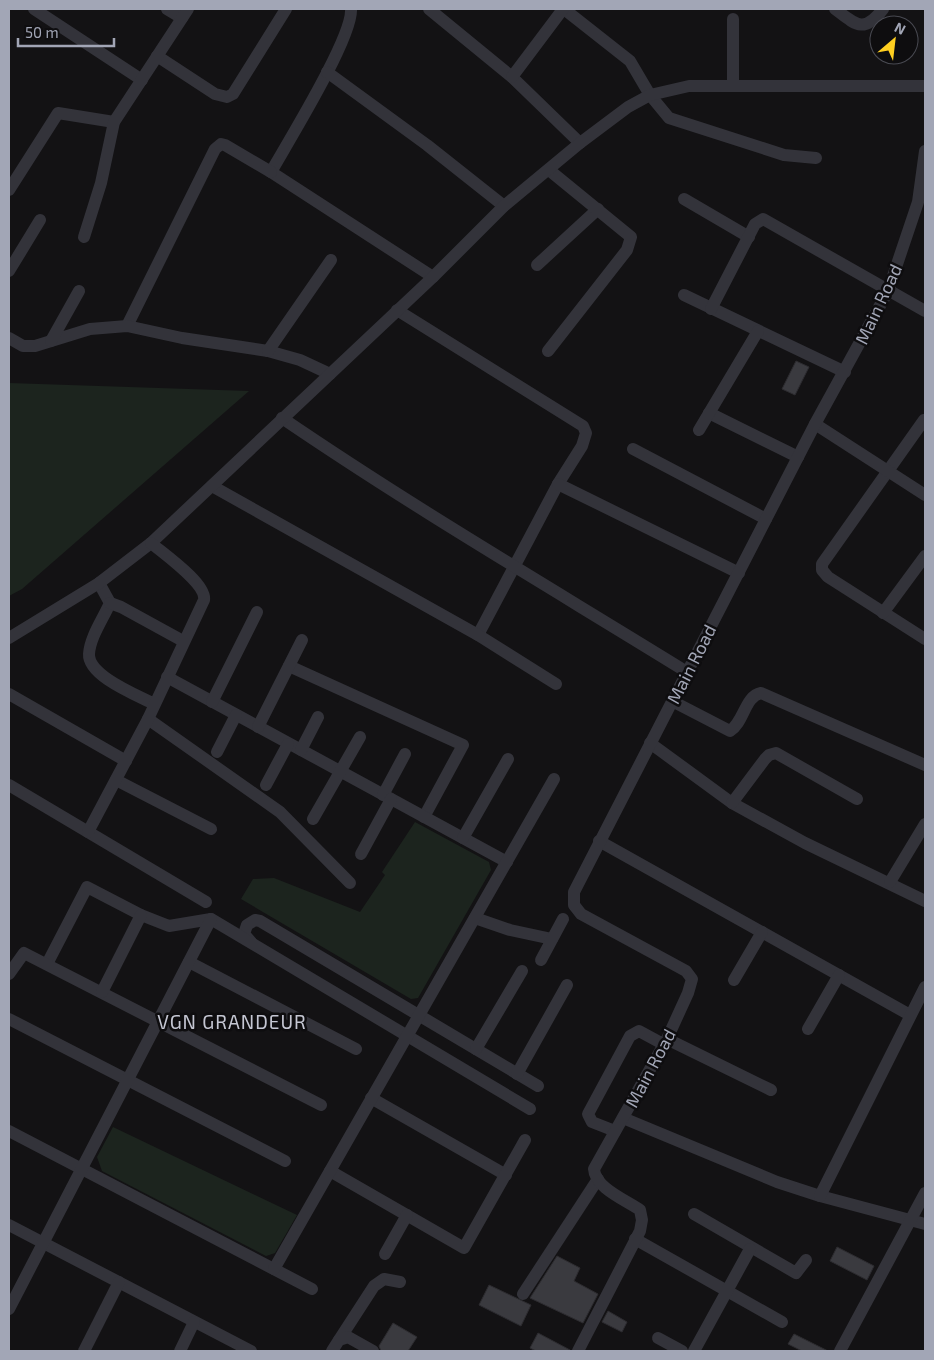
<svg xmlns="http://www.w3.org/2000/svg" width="934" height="1360" viewBox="0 0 934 1360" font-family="'Exo 2',sans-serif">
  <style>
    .green { fill: #1c241e }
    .building { fill: #3a3a3f; stroke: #2d2c30 }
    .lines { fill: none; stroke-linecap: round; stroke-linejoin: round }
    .minor { stroke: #33333a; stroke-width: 12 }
    .labels { text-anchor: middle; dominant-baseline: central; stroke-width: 5; stroke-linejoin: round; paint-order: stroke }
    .street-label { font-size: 18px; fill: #a2a6b6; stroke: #0e0d0f }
    .neighbourhood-label { font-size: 19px; letter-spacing: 1px; fill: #c4c6d2; stroke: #0e0d0f }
  </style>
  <rect width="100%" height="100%" fill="#131214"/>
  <g class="green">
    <path d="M9 383 249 391 22 589 9 596Z"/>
    <path d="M415 822 489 862 491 870 418 998 411 999 241 899 253 879 274 878 360 912 385 875 382 872Z"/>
    <path d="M113 1127 297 1215 275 1253 266 1256 102 1171 97 1157Z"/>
  </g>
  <g class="building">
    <path d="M796 361 809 367 795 395 782 389Z"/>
    <path d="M837 1247 874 1266 867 1280 830 1261Z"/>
    <path d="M557 1256 580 1268 574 1281 598 1294 583 1323 530 1298Z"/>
    <path d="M489 1285 531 1305 521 1326 479 1305Z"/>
    <path d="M608 1311 627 1322 622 1332 602 1322Z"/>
    <path d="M393 1323 417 1337 408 1351H381L379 1346Z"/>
    <path d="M538 1333 570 1350V1351H536L530 1348Z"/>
    <path d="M794 1334 828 1351H802L788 1344Z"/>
  </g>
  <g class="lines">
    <g class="minor">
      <path d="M34 9 142 80"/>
      <path d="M167 9 182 18"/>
      <path d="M351 9C353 37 288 142 271 172L433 277"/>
      <path d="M429 9 512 77 580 143"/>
      <path d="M564 9 630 61 650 95 669 118 784 155 816 158"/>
      <path d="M835 9C856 25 864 34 883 9"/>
      <path d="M733 19V85"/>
      <path d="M157 56 215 94 227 97 233 94 286 9"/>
      <path d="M327 72 427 145 504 206"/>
      <path d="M512 77 563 9"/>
      <path d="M9 190 58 113 114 122"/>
      <path d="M684 199 749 237"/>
      <path d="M84 237 101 183 114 122 188 9"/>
      <path d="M537 265 598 209"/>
      <path d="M9 271 40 220"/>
      <path d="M684 295 845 372"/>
      <path d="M711 309 755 224 763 219 925 311"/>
      <path d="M397 310 583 426 586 433 582 446 558 484 478 635"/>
      <path d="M127 326 215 149 221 144 225 145 271 172"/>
      <path d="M9 338 23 346H35L90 329 127 326 182 338 268 351 300 360 330 374"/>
      <path d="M51 341 79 291"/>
      <path d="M268 351 331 260"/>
      <path d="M548 351 627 250 631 237 549 170"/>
      <path d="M709 413 798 457"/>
      <path d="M282 418C414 508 551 588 687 672"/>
      <path d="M924 420 822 564V570L828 577 925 639"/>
      <path d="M815 424 925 495"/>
      <path d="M699 430 758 331"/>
      <path d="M633 449 766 519"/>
      <path d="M558 484 739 573"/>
      <path d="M212 486 478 635 556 684"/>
      <path d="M99 583 110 603C103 619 90 637 89 654 88 676 137 695 154 704"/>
      <path d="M110 603 121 607 183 641"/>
      <path d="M883 613 925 556"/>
      <path d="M9 638 99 583 151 543 433 277 504 206 580 143 628 107 650 95 689 86H925"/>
      <path d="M289 666 463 745 424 817"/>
      <path d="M167 677 507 862"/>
      <path d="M9 694 126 761"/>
      <path d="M672 701 730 731C744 722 745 696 761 693L925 765"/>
      <path d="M212 702 257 612"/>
      <path d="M148 719 280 812 350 883"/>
      <path d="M258 727 302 640"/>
      <path d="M650 743 732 803 805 843 925 901"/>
      <path d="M301 750 318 717"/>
      <path d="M217 752 236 715"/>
      <path d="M116 780 211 829"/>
      <path d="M9 785 206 902"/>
      <path d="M266 785 288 744"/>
      <path d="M383 795 405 754"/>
      <path d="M732 803 765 759 769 755 776 753 857 799"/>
      <path d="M313 819 360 737"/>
      <path d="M88 832 148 719 204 600C207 584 164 554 151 543"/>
      <path d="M463 838 508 759"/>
      <path d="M599 841 910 1015"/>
      <path d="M361 854 391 799"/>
      <path d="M890 882 925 824"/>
      <path d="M475 918 510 930 552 939"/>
      <path d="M251 942 244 934 247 925 255 920 260 921 538 1086"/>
      <path d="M541 960 563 919"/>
      <path d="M189 962 356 1049"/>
      <path d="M47 964 87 887 141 915 169 926 211 919 530 1109"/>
      <path d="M9 974 24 953 321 1105"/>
      <path d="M734 980 762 932"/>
      <path d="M102 992 141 915"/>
      <path d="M9 1019 285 1161"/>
      <path d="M808 1029 839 975"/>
      <path d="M667 1039 771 1090"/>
      <path d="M476 1049 522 971"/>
      <path d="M517 1074 567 985"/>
      <path d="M371 1098 506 1175"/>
      <path d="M623 1118 777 1182 820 1196 925 1224"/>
      <path d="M9 1131 312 1289"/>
      <path d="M615 1131 592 1122 588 1114 630 1036 639 1031 663 1044"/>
      <path d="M330 1171 464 1248 525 1140"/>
      <path d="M820 1196 925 987"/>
      <path d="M694 1214 796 1273 806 1260"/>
      <path d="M9 1225 251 1351"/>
      <path d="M635 1239 782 1322"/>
      <path d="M385 1254 407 1215"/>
      <path d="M274 1269 554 779"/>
      <path d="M523 1294 598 1179"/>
      <path d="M9 1309 211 919"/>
      <path d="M658 1338 682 1351"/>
      <path d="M339 1340 374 1286 384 1279 400 1282"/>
      <path d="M84 1351 119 1282"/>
      <path d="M180 1351 194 1322"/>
      <path d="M332 1351 339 1340 348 1337 373 1351"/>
      <path d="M578 1351 640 1231 642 1220 640 1210C626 1200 595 1188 594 1169L667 1039 688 993 692 979 686 971 581 914 574 905V892L815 424 888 291 918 202 925 151"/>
      <path d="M694 1351 750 1249"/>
      <path d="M840 1351 925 1193"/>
    </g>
  </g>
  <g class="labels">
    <g class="street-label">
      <text transform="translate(878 304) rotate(-65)">Main Road</text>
      <text transform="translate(691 664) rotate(-63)">Main Road</text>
      <text transform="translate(650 1068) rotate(-62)">Main Road</text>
    </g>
    <g class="neighbourhood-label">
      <text x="232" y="1021">VGN GRANDEUR</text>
    </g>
  </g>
  <rect width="934" height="1360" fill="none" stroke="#a2a6b6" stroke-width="20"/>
  <g transform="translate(894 40) rotate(28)"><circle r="24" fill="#0e0d0f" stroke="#494a52"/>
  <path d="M0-4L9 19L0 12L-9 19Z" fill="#ffcf20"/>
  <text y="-8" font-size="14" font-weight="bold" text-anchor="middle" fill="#a2a6b6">N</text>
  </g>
  <path d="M18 38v8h96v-8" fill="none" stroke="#a2a6b6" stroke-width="2.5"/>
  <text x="25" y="38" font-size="15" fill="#a2a6b6" stroke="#0e0d0f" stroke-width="4" paint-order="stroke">50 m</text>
</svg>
